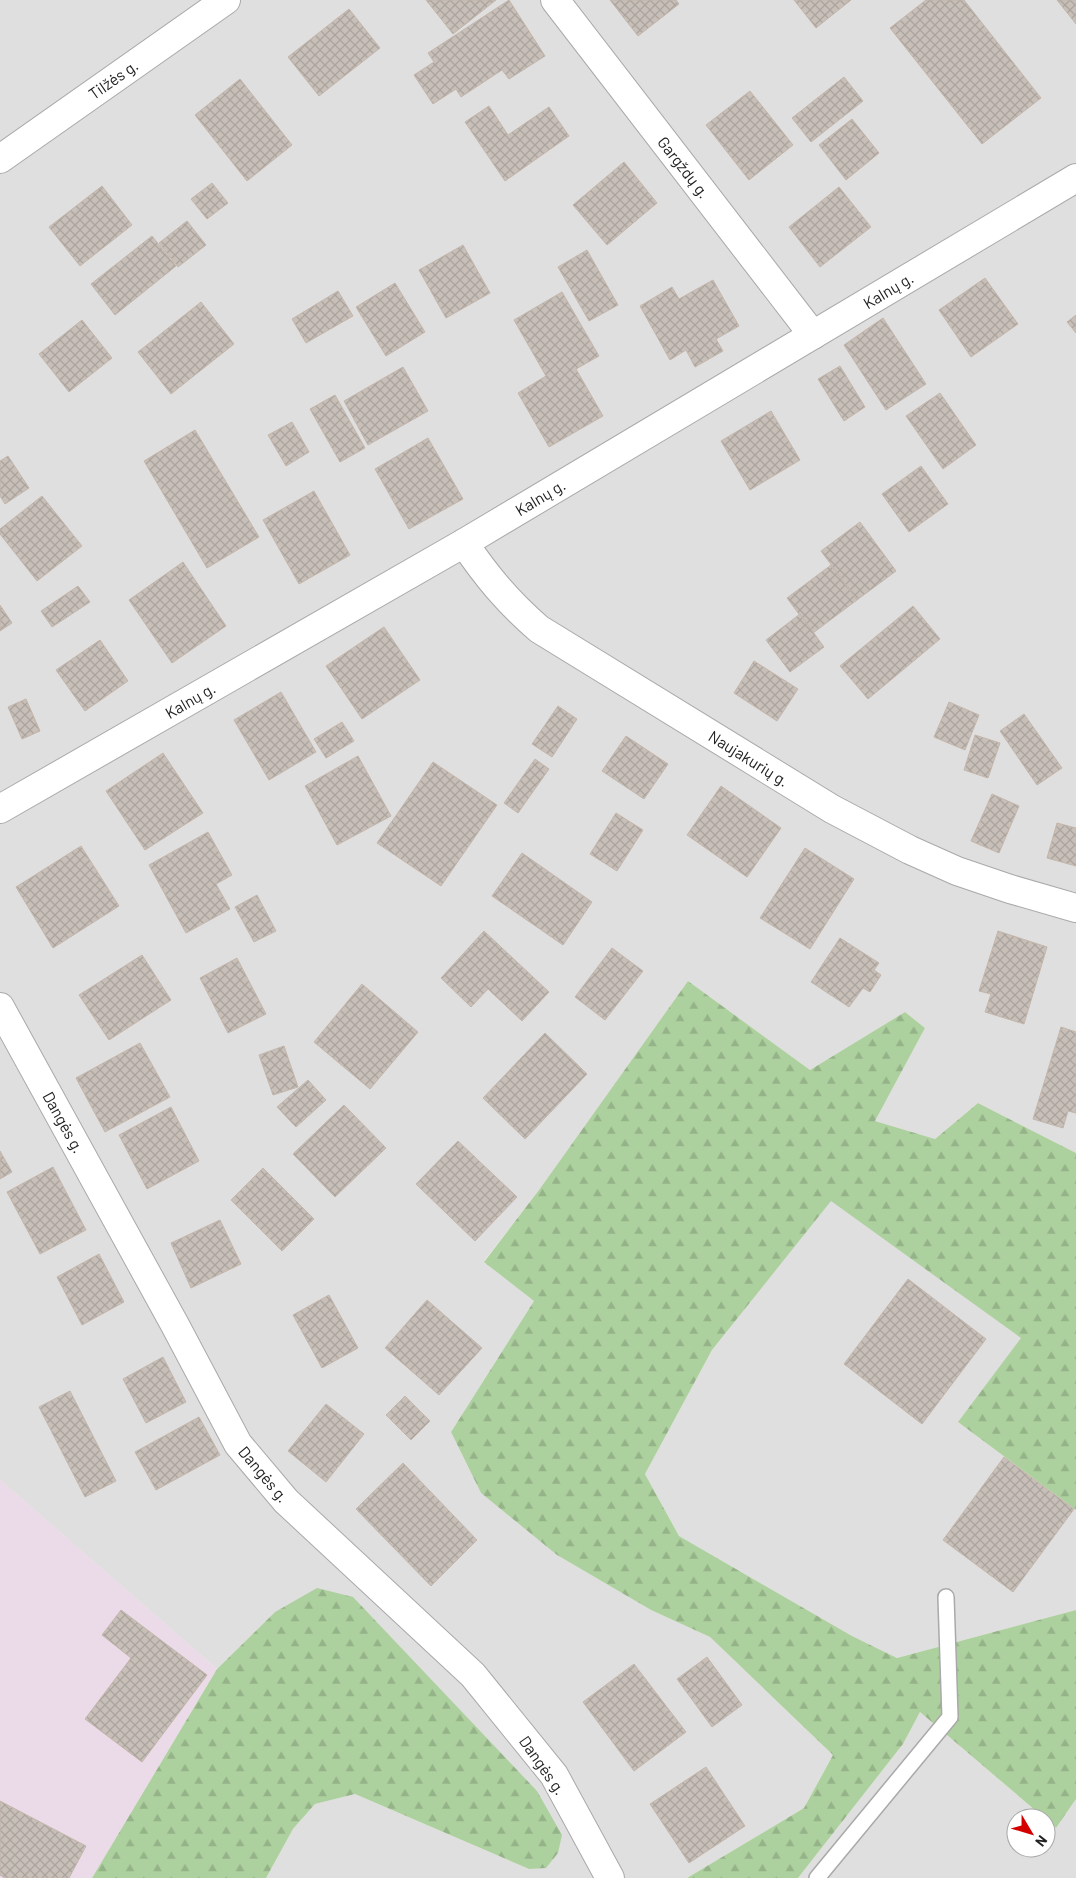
<svg xmlns="http://www.w3.org/2000/svg" width="1076" height="1878" viewBox="0 0 1076 1878" font-family="Barlow,sans-serif">
  <style>
    .residential { fill: #e0dfdf }
    .industrial { fill: #ebdbe8 }
    .forest { fill: url(#forest-firs) }
    .building { fill: url(#building-cross-hatch); stroke: #c4b6ab }
    .lines { fill: none; stroke-linecap: round; stroke-linejoin: round }
    .lane-casing { stroke: #a9a9a9; stroke-width: 18 }
    .street-casing { stroke: #a9a9a9; stroke-width: 30 }
    .lane { stroke: #fff; stroke-width: 15 }
    .street { stroke: #fff; stroke-width: 28 }
    .labels { text-anchor: middle; dominant-baseline: central; stroke-width: 4.5; stroke-linejoin: round; paint-order: stroke }
    .street-label { font-size: 16px; fill: #222; stroke: #fff }
  </style>
  <defs>
    <pattern id="forest-firs" width="22" height="20" patternUnits="userSpaceOnUse" patternTransform="scale(1.25)"><rect width="22" height="20" fill="#add19e"/><path d="M5 1l3.5 6h-7zM16 11l3.5 6h-7z" fill="#95b388"/></pattern>
    <pattern id="building-cross-hatch" width="8" height="8" patternUnits="userSpaceOnUse" patternTransform="scale(1.25)"><rect width="8" height="8" fill="#c7bfb8"/><path d="M0 0l8 8M0 8l8-8" fill="none" stroke="#aba49e"/></pattern>
  </defs>
  <rect width="100%" height="100%" fill="#f2efe9"/>
  <g class="residential">
    <path d="M0 0H1076V1153L978 1103 935 1139 875 1121 925 1028 905 1012 810 1070 688 981 539 1190 484 1261 534 1301 451 1432 481 1493 557 1555 651 1610 710 1637 833 1755 804 1808 687 1878H266L293 1829 315 1804 355 1794 529 1869 275 1612 217 1669 0 1480Z"/>
    <path d="M831 1200 1022 1338 958 1422 1076 1510V1610L897 1658 852 1636 679 1536 645 1474 712 1350Z"/>
    <path d="M920 1712 1044 1818H1016V1848H1046V1820L1056 1828 1076 1799V1878H798L903 1744Z"/>
  </g>
  <path class="industrial" d="M0 1480 217 1669 92 1878H0Z"/>
  <g class="forest">
    <path d="M688 981 810 1070 905 1012 925 1028 875 1121 935 1139 978 1103 1076 1153V1510L958 1422 1021 1338 831 1201 712 1350 645 1474 679 1536 852 1636 897 1658 1076 1610V1799L1056 1828 920 1712 903 1744 798 1878H687L804 1808 833 1755 710 1637 651 1610 557 1555 481 1493 451 1432 534 1301 484 1262 539 1190Z"/>
    <path d="M317 1588 353 1597 537 1791 562 1835 558 1853 546 1868 529 1869 355 1794 315 1804 293 1829 266 1878H92L217 1669 275 1612Z"/>
  </g>
  <g class="building">
    <path d="M426 0H496L453 34Z"/>
    <path d="M509 0 545 56 509 79 502 70 461 97 456 89 433 104 414 75 434 62 428 53Z"/>
    <path d="M610 0H676L679 4 638 36Z"/>
    <path d="M794 0H851L816 28Z"/>
    <path d="M926 0H964L1041 98 982 144 890 28Z"/>
    <path d="M1057 0H1076V24Z"/>
    <path d="M349 9 380 48 319 96 288 57Z"/>
    <path d="M844 77 863 101 811 142 792 118Z"/>
    <path d="M240 79 292 145 247 181 195 115Z"/>
    <path d="M750 91 793 145 749 180 706 125Z"/>
    <path d="M489 106 508 135 549 107 569 136 505 181 465 122Z"/>
    <path d="M852 119 879 153 846 180 819 145Z"/>
    <path d="M624 162 657 203 607 245 573 205Z"/>
    <path d="M212 183 228 203 207 219 191 199Z"/>
    <path d="M102 186 132 225 80 266 49 227Z"/>
    <path d="M839 187 871 227 820 267 789 227Z"/>
    <path d="M187 221 206 245 178 267 159 243Z"/>
    <path d="M152 236 176 266 115 315 91 284Z"/>
    <path d="M463 245 490 293 446 318 419 270Z"/>
    <path d="M587 250 618 305 589 321 558 267Z"/>
    <path d="M985 278 1018 324 971 357 939 310Z"/>
    <path d="M713 280 739 326 716 339 723 351 695 367 686 350 670 360 640 306 672 287 679 299Z"/>
    <path d="M395 283 425 332 386 356 356 307Z"/>
    <path d="M338 291 353 316 306 343 292 319Z"/>
    <path d="M562 292 599 356 576 369 603 416 549 447 518 393 546 376 514 320Z"/>
    <path d="M201 302 234 344 171 394 138 352Z"/>
    <path d="M1076 315V333L1067 322Z"/>
    <path d="M883 318 926 384 886 410 844 345Z"/>
    <path d="M82 320 112 358 69 392 39 354Z"/>
    <path d="M840 366 865 407 844 421 818 379Z"/>
    <path d="M403 367 428 411 368 445 344 401Z"/>
    <path d="M940 393 976 445 943 469 906 416Z"/>
    <path d="M335 395 365 448 340 462 310 409Z"/>
    <path d="M771 411 800 460 750 490 721 441Z"/>
    <path d="M292 422 309 452 286 466 268 435Z"/>
    <path d="M195 430 259 537 207 568 144 461Z"/>
    <path d="M428 438 463 499 409 529 375 469Z"/>
    <path d="M8 456 29 488 5 504 0 496V461Z"/>
    <path d="M921 466 948 504 909 532 882 494Z"/>
    <path d="M314 491 350 555 299 584 263 520Z"/>
    <path d="M42 496 82 546 37 581 0 534V529Z"/>
    <path d="M860 522 896 571 857 600 821 551Z"/>
    <path d="M183 562 226 626 172 663 129 600Z"/>
    <path d="M831 565 857 600 813 633 787 598Z"/>
    <path d="M78 586 90 602 52 627 41 611Z"/>
    <path d="M0 605 12 623 0 631Z"/>
    <path d="M913 606 940 639 868 699 840 666Z"/>
    <path d="M800 614 824 647 790 672 766 640Z"/>
    <path d="M384 627 420 680 362 719 326 666Z"/>
    <path d="M100 640 128 681 85 711 56 670Z"/>
    <path d="M754 661 798 689 777 721 734 693Z"/>
    <path d="M281 692 316 752 269 780 234 720Z"/>
    <path d="M26 699 40 731 22 739 8 707Z"/>
    <path d="M949 702 979 715 965 750 934 737Z"/>
    <path d="M558 706 577 719 552 757 532 744Z"/>
    <path d="M1024 714 1062 768 1037 785 1000 731Z"/>
    <path d="M342 722 354 741 326 758 314 739Z"/>
    <path d="M975 735 1000 743 988 778 964 770Z"/>
    <path d="M626 736 668 764 644 799 602 771Z"/>
    <path d="M163 753 203 813 145 850 106 791Z"/>
    <path d="M358 756 391 816 337 845 305 786Z"/>
    <path d="M535 759 549 769 518 813 504 803Z"/>
    <path d="M433 762 497 805 441 886 377 843Z"/>
    <path d="M721 786 781 828 747 877 687 835Z"/>
    <path d="M992 794 1019 806 999 853 971 841Z"/>
    <path d="M616 813 643 830 617 871 590 854Z"/>
    <path d="M1057 823 1076 828V866L1047 858Z"/>
    <path d="M208 832 232 875 216 884 230 909 186 933 149 865Z"/>
    <path d="M81 846 119 906 53 948 16 887Z"/>
    <path d="M805 848 854 879 810 949 760 918Z"/>
    <path d="M522 853 592 902 563 945 492 896Z"/>
    <path d="M257 895 276 931 254 942 235 907Z"/>
    <path d="M484 931 549 992 522 1021 488 989 471 1007 441 978Z"/>
    <path d="M998 931 1047 947 1024 1024 985 1012 991 994 979 991Z"/>
    <path d="M840 938 879 963 874 970 881 975 870 992 863 988 849 1007 811 982Z"/>
    <path d="M612 948 643 971 605 1020 575 997Z"/>
    <path d="M142 955 171 1000 109 1040 79 995Z"/>
    <path d="M237 958 266 1014 228 1033 200 978Z"/>
    <path d="M362 984 418 1032 370 1089 314 1042Z"/>
    <path d="M1061 1027 1076 1032V1113L1068 1111 1063 1128 1033 1119Z"/>
    <path d="M545 1033 587 1074 525 1139 483 1098Z"/>
    <path d="M140 1043 170 1097 105 1132 76 1078Z"/>
    <path d="M284 1046 298 1087 273 1095 259 1055Z"/>
    <path d="M308 1080 326 1100 296 1127 277 1107Z"/>
    <path d="M344 1105 386 1148 335 1197 293 1154Z"/>
    <path d="M171 1107 199 1161 147 1189 119 1135Z"/>
    <path d="M458 1141 517 1197 475 1241 416 1184Z"/>
    <path d="M0 1151 12 1172 0 1179Z"/>
    <path d="M53 1167 86 1230 40 1254 7 1192Z"/>
    <path d="M263 1168 314 1219 282 1251 231 1200Z"/>
    <path d="M220 1220 241 1264 191 1288 171 1243Z"/>
    <path d="M99 1254 124 1302 82 1325 57 1277Z"/>
    <path d="M908 1279 986 1339 922 1424 844 1364Z"/>
    <path d="M329 1295 358 1348 322 1368 293 1315Z"/>
    <path d="M427 1300 482 1348 439 1395 385 1348Z"/>
    <path d="M163 1357 186 1402 146 1423 123 1379Z"/>
    <path d="M70 1391 116 1481 85 1497 39 1407Z"/>
    <path d="M405 1396 430 1421 411 1440 386 1415Z"/>
    <path d="M326 1404 364 1434 326 1482 288 1451Z"/>
    <path d="M199 1417 220 1455 156 1490 135 1452Z"/>
    <path d="M1004 1457 1074 1509 1013 1592 943 1540Z"/>
    <path d="M403 1463 477 1540 431 1586 356 1509Z"/>
    <path d="M121 1610 207 1675 142 1762 85 1719 131 1658 102 1635Z"/>
    <path d="M707 1657 742 1705 712 1727 677 1679Z"/>
    <path d="M634 1664 686 1732 634 1771 583 1702Z"/>
    <path d="M706 1767 745 1826 689 1863 650 1804Z"/>
    <path d="M0 1801 86 1846 69 1878H5L0 1875Z"/>
  </g>
  <g class="lines">
    <g class="lane-casing">
      <path id="lane" d="M817 1878 950 1717 946 1597"/>
    </g>
    <g class="street-casing">
      <g id="street">
        <path d="M555 0 813 335"/>
        <path d="M0 159 226 0"/>
        <path d="M464 543C487 577 508 602 539 629L832 809 910 850 957 871 1010 889 1076 908"/>
        <path d="M0 809 464 543 1076 178"/>
        <path d="M0 1007 175 1325 238 1444 286 1501 473 1675 554 1775 610 1878"/>
      </g>
    </g>
    <use href="#lane" class="lane"/>
    <use href="#street" class="street"/>
  </g>
  <g class="labels">
    <g class="street-label">
      <text transform="translate(113 79) rotate(-35)">Tilžės g.</text>
      <text transform="translate(684 167) rotate(52)">Gargždų g.</text>
      <text transform="translate(888 290) rotate(-31)">Kalnų g.</text>
      <text transform="translate(540 497) rotate(-31)">Kalnų g.</text>
      <text transform="translate(190 700) rotate(-30)">Kalnų g.</text>
      <text transform="translate(749 758) rotate(32)">Naujakurių g.</text>
      <text transform="translate(64 1122) rotate(61)">Dangės g.</text>
      <text transform="translate(264 1474) rotate(50)">Dangės g.</text>
      <text transform="translate(543 1765) rotate(55)">Dangės g.</text>
    </g>
  </g>
  <g transform="translate(1031 1833) rotate(128)"><circle r="24" fill="#ffffff" stroke="#a7a7a7"/>
  <path d="M0-4L9 19L0 12L-9 19Z" fill="#d40000"/>
  <text y="-8" font-size="14" font-weight="bold" text-anchor="middle" fill="#222222">N</text>
  </g>
</svg>
